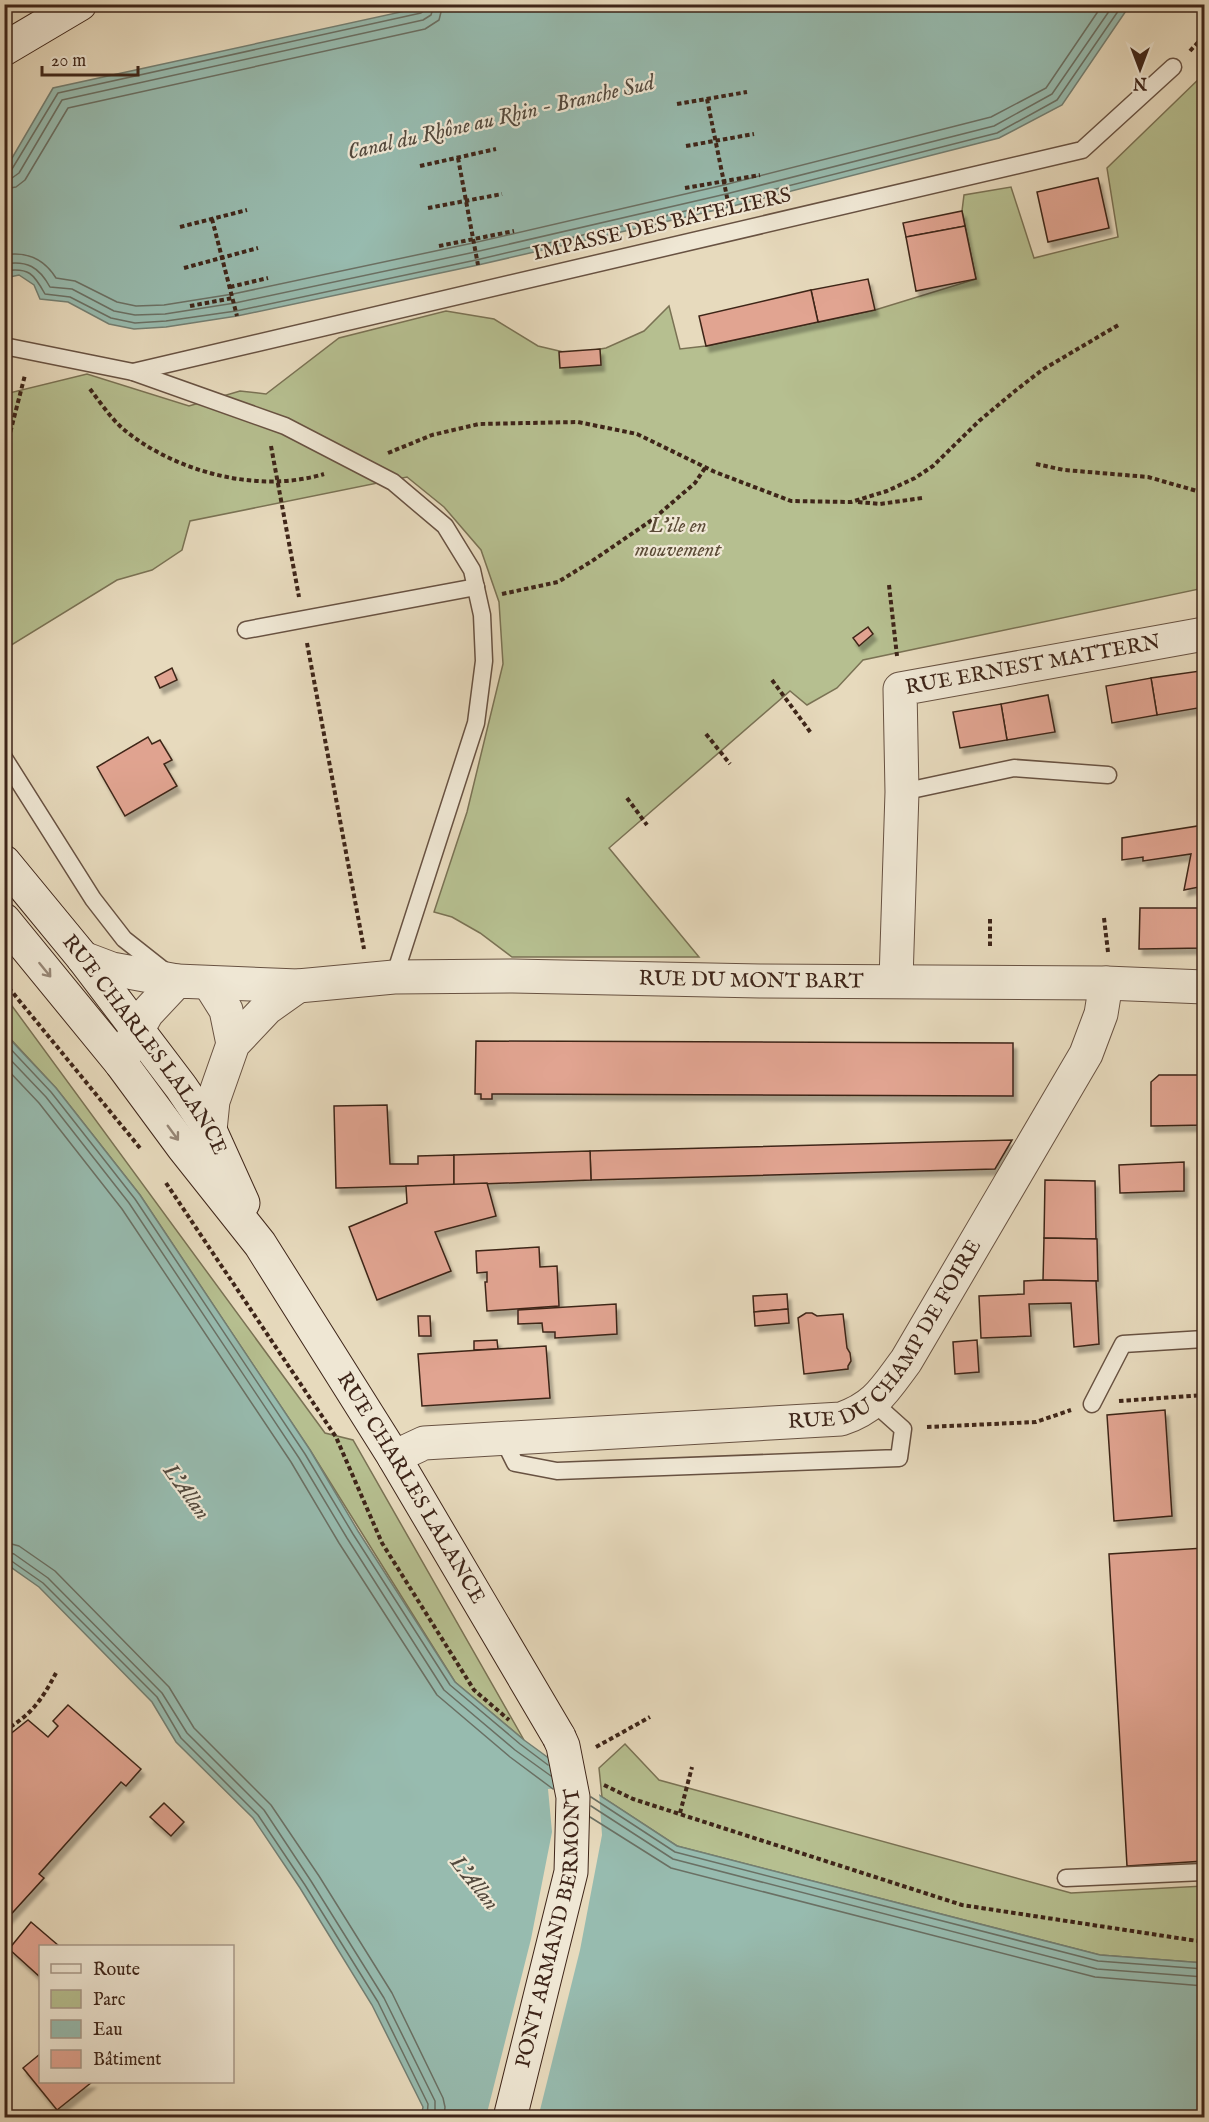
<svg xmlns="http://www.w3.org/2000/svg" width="1209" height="2122" viewBox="0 0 1209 2122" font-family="'IM FELL English',serif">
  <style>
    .green { fill: #b6bf90; stroke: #7a7254; stroke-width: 1.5 }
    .water { fill: #97bbaf; stroke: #737f73; stroke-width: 1.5 }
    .pier { fill: #e7dabd }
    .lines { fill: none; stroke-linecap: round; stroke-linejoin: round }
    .shore { stroke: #6a7064; stroke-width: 1.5 }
    .building { fill: #e1a491; stroke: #3e2519; stroke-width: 1.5; filter: url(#shadow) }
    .lane-casing { stroke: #685242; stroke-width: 19 }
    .street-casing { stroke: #685242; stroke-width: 35 }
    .secondary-casing { stroke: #3e2519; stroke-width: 35 }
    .path { stroke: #3e2519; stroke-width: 4; stroke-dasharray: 4.5 3; stroke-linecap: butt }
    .lane { stroke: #efe7d4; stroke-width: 16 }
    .street { stroke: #efe7d4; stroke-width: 33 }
    .secondary { stroke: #efe7d4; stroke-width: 33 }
    .secondary-bridge-casing { stroke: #3e2519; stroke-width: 35; stroke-linecap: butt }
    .secondary-bridge { stroke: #efe7d4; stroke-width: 33 }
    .oneway { stroke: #968676 }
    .labels { text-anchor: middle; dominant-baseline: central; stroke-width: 4.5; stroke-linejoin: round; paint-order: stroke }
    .street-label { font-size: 21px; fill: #3e2519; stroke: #efe7d4 }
    .park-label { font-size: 21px; font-style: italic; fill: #5c4c37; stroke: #efe7d4 }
    .water-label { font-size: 22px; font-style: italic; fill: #544a3e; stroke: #efe7d4 }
  </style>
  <defs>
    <filter id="shadow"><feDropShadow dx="3.5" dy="6" stdDeviation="1.5" flood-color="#0004"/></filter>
  </defs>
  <rect width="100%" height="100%" fill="#e7dabd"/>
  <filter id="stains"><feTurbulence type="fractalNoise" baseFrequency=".00333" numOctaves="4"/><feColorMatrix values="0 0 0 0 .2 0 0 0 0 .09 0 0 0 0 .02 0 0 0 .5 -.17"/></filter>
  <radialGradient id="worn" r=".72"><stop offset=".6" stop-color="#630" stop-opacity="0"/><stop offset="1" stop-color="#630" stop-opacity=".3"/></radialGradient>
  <g class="green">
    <path d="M1204 74V588L863 660 837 688 807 705 790 691 609 848 699 957H512L480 933 452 917 434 912 467 812 503 664 499 602 481 550 444 507 407 477 190 521 182 550 152 570 117 580 5 649V394L87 374 189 406 240 391 266 394 339 338 446 311 494 319 538 346 572 354 606 348 644 331 669 306 680 349 706 346 875 310 976 279 962 211 964 195 1011 187 1034 258 1118 237 1107 168Z"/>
    <path d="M4 995 325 1433 353 1440 524 1740 455 1682 310 1450 140 1195 56 1088 5 1033Z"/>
    <path d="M625 1744 659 1780 1071 1893 1204 1886V1963L1100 1955 677 1846 602 1797 599 1768Z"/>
  </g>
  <g class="water">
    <path d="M433 5V4L1130 5 1062 105 999 138 729 207 478 265 237 316 166 327 134 329 109 324 68 302 40 299 34 285 19 275 5 278V170L53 88Z"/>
    <path d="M4 1033 56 1088 140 1195 310 1450 358 1531 455 1682 524 1740 602 1797 677 1846 1100 1955 1204 1963V2117H421L423 2107 372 2005 300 1888 253 1818 176 1742 152 1702 39 1587 5 1563Z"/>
  </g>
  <path class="pier" d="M592 1786 599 1791 602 1835 580 1950 538 2118 486 2117 531 1939 552 1832 548 1789Z"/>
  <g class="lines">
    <g class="shore">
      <path d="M4 172 12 169 58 93 421 13 425 10 427 4"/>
      <path d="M4 179 12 178 19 173 62 100 423 20 431 15 434 4"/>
      <path d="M4 189 16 187 25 180 68 108 425 29 439 20 443 4"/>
      <path d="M4 255C27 251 44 259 56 278L75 281 117 302 136 306 164 305 233 294 473 243 724 185 991 117 1046 88 1103 4"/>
      <path d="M4 264C27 260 39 267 50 287L72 289 114 311 135 315 165 314 235 303 475 252 726 194 994 126 1052 94 1114 4"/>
      <path d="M4 271C29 267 34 274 45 294L70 297 111 318 135 323 166 321 236 311 476 260 728 201 997 133 1057 100 1123 4"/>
      <path d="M4 1042 51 1092 135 1199 305 1454 353 1534 450 1685 520 1744 548 1765"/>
      <path d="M4 1053 46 1097 129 1203 299 1458 347 1538 444 1690 515 1750 551 1776"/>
      <path d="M4 1066 39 1103 122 1209 291 1462 339 1543 437 1695 510 1757 553 1789"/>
      <path d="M4 1542 19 1546 55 1571 169 1687 194 1728 271 1805 319 1876 392 1993 443 2098 445 2107 444 2118"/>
      <path d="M4 1551 14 1554 48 1578 162 1693 187 1733 264 1810 311 1881 384 1998 435 2101V2118"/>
      <path d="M4 1559 10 1560 43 1583 157 1697 181 1738 258 1815 305 1885 378 2002 428 2104 427 2118"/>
      <path d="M591 1797 675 1852 1098 1961 1204 1969"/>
      <path d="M591 1806 673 1859 1097 1969 1204 1977"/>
      <path d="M590 1817 671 1868 1095 1977 1204 1986"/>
    </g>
  </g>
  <g class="building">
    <path d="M1098 178 1109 228 1048 242 1037 192Z"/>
    <path d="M962 211 965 226 906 237 903 223Z"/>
    <path d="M965 226 976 279 916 291 906 237Z"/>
    <path d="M868 279 875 310 818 322 811 290Z"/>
    <path d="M811 290 818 322 706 346 699 316Z"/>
    <path d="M600 349 601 365 560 368 559 352Z"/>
    <path d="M868 627 873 634 859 646 853 638Z"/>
    <path d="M172 668 177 680 160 688 155 677Z"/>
    <path d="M1200 671 1204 707 1157 715 1151 678Z"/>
    <path d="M1151 678 1157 715 1112 723 1106 686Z"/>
    <path d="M1048 695 1055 732 1007 740 1001 704Z"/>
    <path d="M1001 704 1007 740 960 748 953 712Z"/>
    <path d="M148 737 152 744 160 740 172 760 164 764 177 786 125 816 97 767Z"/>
    <path d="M1204 825V886L1184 890 1191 854 1143 861V857L1122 860V838Z"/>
    <path d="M1140 908H1204V948L1139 949Z"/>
    <path d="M476 1041 1013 1043V1096L492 1094V1099H481V1094H475Z"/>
    <path d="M1159 1075H1204V1125L1151 1126V1082Z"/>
    <path d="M387 1105 390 1164H418V1156L454 1155V1185L336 1188 334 1106Z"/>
    <path d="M1012 1140 995 1169 591 1180 590 1151Z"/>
    <path d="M590 1151 591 1180 454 1185V1155Z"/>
    <path d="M1184 1162V1191L1120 1193 1119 1165Z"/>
    <path d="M1045 1180 1095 1181 1096 1239 1044 1238Z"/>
    <path d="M487 1183 496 1216 435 1232 451 1271 377 1300 349 1227 407 1203 406 1186Z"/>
    <path d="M1044 1238 1097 1239 1098 1281 1043 1280Z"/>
    <path d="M539 1247 540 1267 557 1266 559 1306 487 1311 485 1282H487V1272L477 1273 476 1251Z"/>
    <path d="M1043 1280 1096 1281 1099 1344 1074 1347 1071 1303 1029 1304 1031 1336 981 1338 979 1296 1024 1294V1281Z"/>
    <path d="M787 1294 788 1309 754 1312 753 1296Z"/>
    <path d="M616 1304 617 1334 555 1338V1332H543L542 1323 518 1324V1310Z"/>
    <path d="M788 1309 789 1323 755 1326 754 1312Z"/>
    <path d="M806 1313H812L817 1316 843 1314 847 1348 850 1353 851 1361 848 1366V1369L804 1374 798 1318Z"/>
    <path d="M418 1316H430L431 1336H419Z"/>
    <path d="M497 1340 498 1349 474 1350V1341Z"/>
    <path d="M977 1340 979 1372 955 1374 953 1342Z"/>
    <path d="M546 1346 550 1398 422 1406 418 1354Z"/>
    <path d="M1165 1410 1172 1516 1114 1521 1107 1415Z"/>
    <path d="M1204 1548V1861L1127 1866 1109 1554Z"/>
    <path d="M68 1705 141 1769 126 1786 121 1782 39 1874 44 1878 4 1922V1739L28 1720 48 1737 58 1726 53 1721Z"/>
    <path d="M164 1803 184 1822 171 1836 150 1817Z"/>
    <path d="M31 1922 59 1946H40V1977L9 1949Z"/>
    <path d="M40 2054V2082H92L57 2110 23 2068Z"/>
  </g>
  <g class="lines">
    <g class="lane-casing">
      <g id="lane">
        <path d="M4 346 133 372 285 426 393 482 445 526 472 570 482 615 484 661 476 723 394 977"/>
        <path d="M133 372 1082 150 1173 67"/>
        <path d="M246 630 476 587"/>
        <path d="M4 758 93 899 124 939 167 973"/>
        <path d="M902 792 1014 768 1108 775"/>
        <path d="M1092 1404 1123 1344 1204 1339"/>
        <path d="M502 1437 515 1463 557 1471 899 1458 903 1429 874 1403"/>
        <path d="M1066 1878 1204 1872"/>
      </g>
    </g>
    <g class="street-casing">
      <g id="street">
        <path d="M83 958 112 969 177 981"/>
        <path id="s1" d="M896 980 902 792 900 689 1204 634"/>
        <path d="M209 983 226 1010 233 1044"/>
        <path id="s2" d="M121 1063 129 1045 147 1013 177 981 298 986 394 977 513 976 760 981 1106 983 1204 987"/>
        <path d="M210 1130 213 1101 233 1044 267 1008 298 986"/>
        <path id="s3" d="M394 1457 424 1443 841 1419C876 1407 885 1389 906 1361L1086 1054 1101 1014 1106 983"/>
      </g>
    </g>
    <g class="secondary-casing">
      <g id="secondary">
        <path d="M4 49 80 4"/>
        <path id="s4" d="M4 862 83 958 181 1087 210 1130 243 1203"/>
        <path id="s5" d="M4 920 121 1063 183 1147 260 1244 394 1457 559 1737"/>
      </g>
    </g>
    <g class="path">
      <path d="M1190 51 1204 36"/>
      <path d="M707 99 729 207"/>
      <path d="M677 104 747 92"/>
      <path d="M686 146 754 134"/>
      <path d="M458 158 478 265"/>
      <path d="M420 166 496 149"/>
      <path d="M685 188 760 175"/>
      <path d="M428 208 502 194"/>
      <path d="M212 219 237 316"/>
      <path d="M180 227 247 210"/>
      <path d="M439 246 514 231"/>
      <path d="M184 268 258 248"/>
      <path d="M230 287 268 278"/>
      <path d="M190 306 233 298"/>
      <path d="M90 389C100 402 110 417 122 428 174 472 258 494 324 474"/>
      <path d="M4 445 8 441 25 375"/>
      <path d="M271 446 299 597"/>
      <path d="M388 453 432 435 479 424 578 422 637 434 715 472 791 501 851 502 887 491 915 478 933 466 979 421 1015 391 1042 370 1120 324"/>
      <path d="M1036 464 1064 470 1148 477 1204 493"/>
      <path d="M858 502 880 504 922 498"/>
      <path d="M889 585 897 656"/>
      <path d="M502 594 558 582 592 561 652 520 695 483 705 468"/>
      <path d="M307 643 364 949"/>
      <path d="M772 680 811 733"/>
      <path d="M706 734 730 764"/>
      <path d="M627 798 647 825"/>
      <path d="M1104 918 1108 952"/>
      <path d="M990 919V949"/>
      <path d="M4 982 140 1148"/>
      <path d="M166 1183 336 1437 382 1543 474 1690 509 1720"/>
      <path d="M1119 1401 1204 1395"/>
      <path d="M927 1427 1036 1422 1071 1410"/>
      <path d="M4 1731C32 1714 41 1701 56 1673"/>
      <path d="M596 1747 650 1717"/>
      <path d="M604 1785 633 1799 962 1905 1204 1942"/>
      <path d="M680 1813 692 1767"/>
    </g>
    <use href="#lane" class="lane"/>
    <use href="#street" class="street"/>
    <use href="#secondary" class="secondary"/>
    <g class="secondary-bridge-casing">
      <g id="secondary-bridge">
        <path id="s6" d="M510 2118 571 1872 573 1797 563 1746 559 1737"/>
      </g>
    </g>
    <use href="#secondary-bridge" class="secondary-bridge"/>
  </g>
  <defs><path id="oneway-shaft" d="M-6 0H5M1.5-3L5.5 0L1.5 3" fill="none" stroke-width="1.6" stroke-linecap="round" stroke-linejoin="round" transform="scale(1.5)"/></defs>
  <g class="oneway">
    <use href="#oneway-shaft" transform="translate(45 970) rotate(51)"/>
    <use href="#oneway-shaft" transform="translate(173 1133) rotate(54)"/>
  </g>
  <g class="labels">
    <g class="street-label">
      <text transform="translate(662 225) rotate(-13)">IMPASSE DES BATELIERS</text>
      <text stroke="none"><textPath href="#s1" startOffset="426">RUE ERNEST MATTERN</textPath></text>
      <text stroke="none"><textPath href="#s2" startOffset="675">RUE DU MONT BART</textPath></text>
      <text stroke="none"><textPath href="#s4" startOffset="231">RUE CHARLES LALANCE</textPath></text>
      <text stroke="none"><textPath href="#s3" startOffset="538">RUE DU CHAMP DE FOIRE</textPath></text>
      <text stroke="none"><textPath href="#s5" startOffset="700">RUE CHARLES LALANCE</textPath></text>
      <text stroke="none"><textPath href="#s6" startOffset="195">PONT ARMAND BERMONT</textPath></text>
    </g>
    <g class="park-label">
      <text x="678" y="526">L'ile en<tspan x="678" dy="24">mouvement</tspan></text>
    </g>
    <g class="water-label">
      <text transform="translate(501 118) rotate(-13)">Canal du Rhône au Rhin - Branche Sud</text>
      <text transform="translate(186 1492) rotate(54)">L'Allan</text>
      <text transform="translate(474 1883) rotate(51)">L'Allan</text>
    </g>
  </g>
  <rect width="1209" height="2122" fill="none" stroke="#e7dabd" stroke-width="24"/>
  <rect x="6" y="6" width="1197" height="2110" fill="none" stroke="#3e2519" stroke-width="3"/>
  <rect x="12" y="12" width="1185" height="2098" fill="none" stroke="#3e2519" stroke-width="1.5"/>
  <rect x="39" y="1945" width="195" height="138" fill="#efe7d4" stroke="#a89989" stroke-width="1.5"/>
  <rect x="51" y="1964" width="30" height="9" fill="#efe7d4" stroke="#a89989" stroke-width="1.5"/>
  <text x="93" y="1975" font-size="18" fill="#3e2519">Route</text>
  <rect x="51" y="1990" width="30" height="18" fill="#b6bf90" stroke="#a89989" stroke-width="1.5"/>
  <text x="93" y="2005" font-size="18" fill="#3e2519">Parc</text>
  <rect x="51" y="2020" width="30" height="18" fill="#97bbaf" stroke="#a89989" stroke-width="1.5"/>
  <text x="93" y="2035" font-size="18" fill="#3e2519">Eau</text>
  <rect x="51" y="2050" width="30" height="18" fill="#e1a491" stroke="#a89989" stroke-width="1.5"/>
  <text x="93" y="2065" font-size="18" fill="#3e2519">Bâtiment</text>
  <g transform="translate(1140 69) rotate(180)" stroke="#efe7d4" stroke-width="4.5" paint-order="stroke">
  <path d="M0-4.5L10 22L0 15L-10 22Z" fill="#3e2519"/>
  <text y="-9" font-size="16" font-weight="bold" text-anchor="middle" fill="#3e2519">N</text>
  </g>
  <path d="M42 66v9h96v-9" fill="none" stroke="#3e2519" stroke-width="3"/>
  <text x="51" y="66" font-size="18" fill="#3e2519" stroke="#efe7d4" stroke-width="4.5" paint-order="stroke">20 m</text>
  <rect width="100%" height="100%" filter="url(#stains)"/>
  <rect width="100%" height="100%" fill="url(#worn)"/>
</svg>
